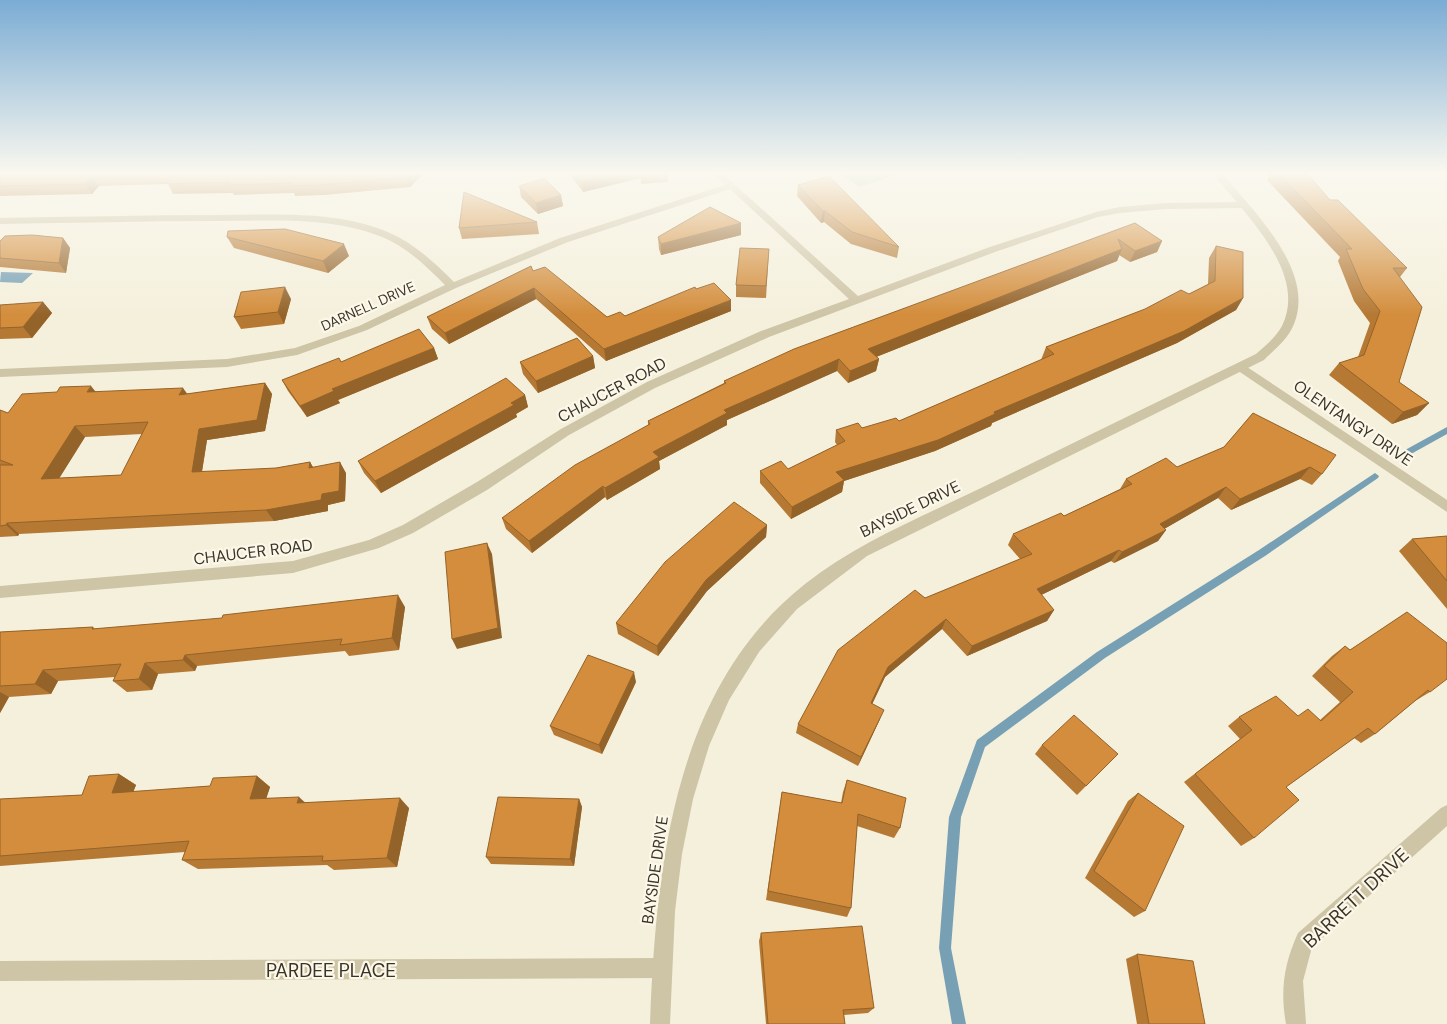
<svg xmlns="http://www.w3.org/2000/svg" width="1447" height="1024" viewBox="0 0 1447 1024" font-family="'DM Sans',sans-serif">
  <style>
    .green { fill: #aac69a }
    .water { fill: #77a0b5 }
    .lines { fill: none; stroke-linecap: round; stroke-linejoin: round }
    .stream { fill: #77a0b5; fill-rule: evenodd }
    .minor { fill: #cec4a6; fill-rule: evenodd }
    .tertiary { fill: #cec4a6; fill-rule: evenodd }
    .wall { fill: #b57934; fill-rule: evenodd }
    .shaded-wall { fill: #94632a }
    .building { fill: #d38d3c; stroke: #94632a; fill-rule: evenodd }
    .labels { text-anchor: middle; dominant-baseline: central; stroke-width: 4.5; stroke-linejoin: round; paint-order: stroke }
    .far-street-label { font-size: 14px; fill: #3a3328; stroke: #fcf8e9 }
    .street-label { font-size: 16px; fill: #3a3328; stroke: #fcf8e9 }
    .near-street-label { font-size: 19px; fill: #3a3328; stroke: #fcf8e9 }
  </style>
  <rect width="100%" height="100%" fill="#f5f0dc"/>
  <path class="green" d="M839 172H905L859 187Z"/>
  <path class="water" d="M1 272 33 273 22 283 0 282Z"/>
  <g class="lines">
    <g class="stream">
      <path d="M1447 427V434L1402 459H1396L1395 457 1396 455Z"/>
      <path d="M1375 473 1379 476 1378 478 1265 556 1105 658 985 747 961 817 951 948 966 1024H952L939 948 949 817 977 740 1097 652 1259 550Z"/>
    </g>
    <g class="minor">
      <path d="M712 172H721L858 296 987 248 1096 212 1120 207 1165 203 1243 202 1248 205 1243 208 1165 209 1120 213 1098 217 995 252 769 337 655 388 569 435 487 490 413 533 379 548 293 573 0 598V586L293 561 369 540 403 525 477 482 561 429 647 382 761 331 849 299 730 189 568 242 456 288 367 330 297 355 227 367 0 377V369L227 359 295 348 359 326 445 285C427 267 407 247 382 237 331 216 271 221 217 221 144 221 72 223 0 224V218C72 217 145 215 217 215 274 215 337 210 390 233 415 244 435 263 454 282L560 238 725 185Z"/>
      <path d="M1241 363 1447 500V512L1237 370V364Z"/>
      <path d="M1447 805V826L1312 947 1303 981 1306 1024H1286C1280 990 1284 964 1298 933L1441 808Z"/>
      <path d="M661 958 668 961 671 968 668 975 661 978 0 981V961Z"/>
    </g>
    <path class="tertiary" d="M1212 172H1221C1252 210 1316 270 1294 324 1288 339 1275 349 1264 360L867 556 797 609 759 652 729 700 709 746 693 799 682 854 675 911 670 1024H650C656 869 673 688 805 584 857 543 919 518 979 489 1071 444 1163 399 1256 354 1265 346 1276 337 1282 326 1309 271 1241 211 1212 172Z"/>
  </g>
  <g class="wall">
    <path d="M0 172H425L410 187 325 195 295 196 294 193 234 195 233 193 173 194 168 184 99 186 92 194 0 196Z"/>
    <path d="M568 172H668V182L641 184V178L583 192Z"/>
    <path d="M1271 172H1306L1330 200 1407 268 1400 277 1399 382 1429 403 1417 415 1392 424 1329 375 1339 363 1358 357 1370 323 1354 301 1338 261 1340 257 1267 180Z"/>
    <path d="M798 185 899 247 897 258 851 244 824 222 821 223 797 196Z"/>
    <path d="M519 186 561 195 563 206 538 214 521 197Z"/>
    <path d="M537 222 539 234 462 239 459 228Z"/>
    <path d="M1135 223 1162 241 1157 252 1130 262 1119 255 1117 261 876 357 879 359 876 371 848 383 837 371 727 420V425L659 461 660 469 607 500 605 497 532 553 506 529 502 518 648 425V421L724 383V381Z"/>
    <path d="M741 235 661 255 659 249 658 237Z"/>
    <path d="M227 237 349 256 328 273 234 248Z"/>
    <path d="M63 238 70 248 66 273 0 267V241Z"/>
    <path d="M1216 246 1243 298 1236 310 1177 343 992 423 991 426 935 451 844 481 842 492 791 519 760 483V471L788 469 837 445 835 442 836 430 862 428 899 421 1041 360 1046 347 1189 294 1208 284 1209 258Z"/>
    <path d="M769 249 766 298 736 297V285Z"/>
    <path d="M533 271 607 317 625 316 696 289 731 300V311L606 361 536 299 449 344 432 329 427 317Z"/>
    <path d="M291 299 284 324 241 329 234 317Z"/>
    <path d="M43 302 52 313 32 338 0 339V305Z"/>
    <path d="M434 348 438 359 338 400 340 403 307 417 288 391 282 380 341 362Z"/>
    <path d="M593 356 595 368 538 393 523 374 520 362Z"/>
    <path d="M265 383 272 394 265 431 207 440 202 472 276 468 310 462 313 467 346 473 345 501 328 505V511L274 521 19 534 18 536 0 537V410L8 413 96 392 187 394ZM142 434 121 475 59 478 85 437Z"/>
    <path d="M525 395 528 407 516 414 517 417 381 493 364 473 358 461Z"/>
    <path d="M1253 413 1322 474 1312 485 1300 479 1231 510 1218 498 1164 529 1166 530 1158 541 1114 563 1111 561 1041 595 1054 610 1047 621 967 656 942 629 885 677 872 704 880 719 858 766 796 733 798 724 925 598 1020 559 1008 545 1013 534 1064 516 1120 489 1126 479 1177 467 1224 447Z"/>
    <path d="M767 525 766 537 707 591 658 656 618 634 616 623Z"/>
    <path d="M1447 536V609L1399 551 1412 539Z"/>
    <path d="M405 607 399 650 349 656 345 651 197 666 195 671 158 674 152 690 127 692 113 681 115 677 58 681 51 694 9 697 0 713V632L93 627 95 629Z"/>
    <path d="M1407 612 1430 692 1415 701 1375 734 1361 743 1354 738 1286 787 1254 838 1241 846 1184 782 1240 739 1228 726 1239 717 1320 720 1340 702 1312 676 1332 656 1345 646 1350 650Z"/>
    <path d="M636 682 602 754 554 735 550 726Z"/>
    <path d="M1042 745 1118 754 1077 795 1035 754Z"/>
    <path d="M119 774 136 785 133 792 210 786 257 776 270 787 266 798 305 802 409 808 397 867 334 870 327 865 198 869 182 860 185 852 0 866V799L82 795Z"/>
    <path d="M847 780 900 828 894 838 857 826 851 908 847 917 766 900 782 792 841 803 843 792Z"/>
    <path d="M1138 793 1145 911 1134 917 1085 878 1128 801Z"/>
    <path d="M579 799 582 807 574 866 491 864 486 857Z"/>
    <path d="M761 933 874 1008 868 1013 844 1015 845 1024H766L759 941Z"/>
    <path d="M1137 954 1205 1024H1137L1126 959Z"/>
  </g>
  <g class="shaded-wall">
    <path d="M411 172H425L410 187 406 177Z"/>
    <path d="M622 172H640L641 178 583 192 581 182Z"/>
    <path d="M92 176 99 186 92 194 85 184Z"/>
    <path d="M561 195 563 206 538 214 536 203Z"/>
    <path d="M823 211H825L824 222 821 223Z"/>
    <path d="M741 223V235L661 255V244Z"/>
    <path d="M63 238 70 248 66 273 59 263Z"/>
    <path d="M1162 241 1157 252 1130 262 1135 251Z"/>
    <path d="M344 244 349 256 328 273 323 261Z"/>
    <path d="M1122 249 1117 261 866 361 868 349Z"/>
    <path d="M285 287 291 299 284 324 278 312Z"/>
    <path d="M534 288 536 299 449 344 445 333Z"/>
    <path d="M1243 298 1236 310 1177 343 992 423 991 426 935 451 844 481 842 492 791 519 792 507 836 472 994 412Z"/>
    <path d="M731 300V311L606 361 604 349Z"/>
    <path d="M43 302 52 313 32 338 23 327Z"/>
    <path d="M434 348 438 359 338 400 340 403 307 417 300 406 332 389Z"/>
    <path d="M593 356 595 368 538 393 536 381Z"/>
    <path d="M839 359 837 371 727 420V425L659 461 660 469 607 500 605 488 653 452 724 410Z"/>
    <path d="M879 359 876 371 848 383 850 371Z"/>
    <path d="M265 383 272 394 265 431 207 440 200 483 192 472 199 429Z"/>
    <path d="M91 386 100 397 87 392Z"/>
    <path d="M183 388 191 399 179 395Z"/>
    <path d="M525 395 528 407 516 414 517 417 381 493 375 481Z"/>
    <path d="M1429 403 1417 415 1392 424 1403 412Z"/>
    <path d="M75 426 85 437 52 490 41 479Z"/>
    <path d="M310 462 316 473 309 468Z"/>
    <path d="M340 462 346 473 345 501 328 505V511L274 521 266 510 322 494Z"/>
    <path d="M1310 467 1300 479 1231 510 1240 499Z"/>
    <path d="M603 486 605 497 532 553 529 541Z"/>
    <path d="M1226 487 1218 498 1152 536 1160 524Z"/>
    <path d="M7 523 19 534 18 536 6 525Z"/>
    <path d="M767 525 766 537 707 591 658 656 657 646 706 580Z"/>
    <path d="M1166 530 1158 541 1114 563 1122 552Z"/>
    <path d="M487 543 492 554 502 638 457 649 452 639Z"/>
    <path d="M1119 550 1111 561 1031 600 1037 589Z"/>
    <path d="M398 595 405 607 399 650 392 638Z"/>
    <path d="M1054 610 1047 621 967 656 972 646Z"/>
    <path d="M946 619 942 629 885 677 868 713 871 703 888 667Z"/>
    <path d="M185 655 197 666 195 671 183 660Z"/>
    <path d="M145 663 158 674 152 690 139 679Z"/>
    <path d="M43 670 58 681 51 694 35 684Z"/>
    <path d="M634 672 636 682 602 754 599 745Z"/>
    <path d="M0 692 9 697 0 713Z"/>
    <path d="M884 710 880 719 858 766 861 757Z"/>
    <path d="M119 774 136 785 129 803 112 793Z"/>
    <path d="M257 776 270 787 263 809 250 799Z"/>
    <path d="M299 797 310 807 297 803Z"/>
    <path d="M400 798 409 808 397 867 387 858Z"/>
    <path d="M579 799 582 807 574 866 570 859Z"/>
  </g>
  <g class="building">
    <path d="M0 172H411L406 177 320 185 290 186 292 183 229 185 230 182 167 184 175 174 92 176 85 184 0 186Z"/>
    <path d="M574 172H622L581 182Z"/>
    <path d="M640 172H665L641 174Z"/>
    <path d="M1277 172H1306L1330 200H1338L1407 268H1393L1422 307 1399 382 1429 403 1403 412 1339 363 1364 355 1380 311 1363 289 1346 249H1352Z"/>
    <path d="M829 176 899 247 852 232 825 211H823L798 185Z"/>
    <path d="M544 178 561 195 536 203 519 186Z"/>
    <path d="M464 192 537 222 459 228Z"/>
    <path d="M710 207 741 223 661 244 658 237Z"/>
    <path d="M1135 223 1162 241 1135 251 1118 239 1122 249 868 349 879 359 850 371 839 359 724 410 727 413 653 452 659 457 605 488 603 486 529 541 502 518 575 465 650 424 648 421 726 383 724 381 794 349Z"/>
    <path d="M285 229 344 244 323 261 227 237 228 231Z"/>
    <path d="M32 235 63 238 59 263 0 258V241L5 236Z"/>
    <path d="M1216 246 1243 252V298L1184 331 994 412 995 414 938 440 836 472 844 480 792 507 760 471 781 461 788 469 845 441 836 430 858 423 862 428 896 418 899 421 1054 354 1046 347 1145 309 1181 290 1189 294 1215 281Z"/>
    <path d="M740 248 769 249 766 286 736 285Z"/>
    <path d="M531 266 533 271 545 267 607 317 620 312 625 316 695 287 696 289 714 283 731 300 604 349 534 288 445 333 427 317Z"/>
    <path d="M285 287 278 312 234 317 241 292Z"/>
    <path d="M43 302 23 327 0 328V305Z"/>
    <path d="M419 329 434 348 332 389 334 391 300 406 282 380 339 358 341 362Z"/>
    <path d="M577 338 593 356 536 381 520 362Z"/>
    <path d="M506 378 525 395 511 403 514 405 375 481 358 461Z"/>
    <path d="M265 383 257 420 199 429 192 472 276 468 310 462 309 468 340 462 339 491 322 494 321 500 266 510 7 523 6 525 0 526V465H13L0 460V410L8 413 22 394 57 392 60 387 91 386 87 392 183 388 179 395ZM148 422 121 475 41 479 75 426Z"/>
    <path d="M1253 413 1336 455 1322 474 1310 467 1240 499 1226 487 1160 524 1166 530 1122 552 1119 550 1037 589 1054 610 972 646 946 619 888 667 871 703 884 710 861 757 798 724 838 650 915 590 925 598 1032 554 1013 534 1061 513 1064 516 1132 484 1126 479 1166 458 1177 467 1224 447Z"/>
    <path d="M734 502 767 525 706 580 657 646 616 623 665 562Z"/>
    <path d="M1447 536V581L1412 539Z"/>
    <path d="M487 543 498 628 452 639 445 552Z"/>
    <path d="M398 595 392 638 340 645 342 639 185 655 183 660 145 663 139 679 113 681 121 664 43 670 35 684 0 686V632L93 627 92 629 222 618 223 615Z"/>
    <path d="M1407 612 1447 643V679L1430 692 1428 690 1375 734 1368 728 1286 787 1299 800 1254 838 1195 774 1252 730 1239 717 1276 696 1298 716 1308 709 1321 721 1353 692 1324 666 1345 646 1350 650Z"/>
    <path d="M588 655 634 672 599 745 550 726Z"/>
    <path d="M1074 715 1118 754 1086 786 1042 745Z"/>
    <path d="M119 774 112 793 210 786 213 778 257 776 250 799 299 797 297 803 400 798 387 858 322 861 323 856 182 860 189 841 0 856V799L82 795 89 776Z"/>
    <path d="M847 780 906 798 900 828 858 814 851 908 768 891 782 792 842 803Z"/>
    <path d="M1138 793 1184 826 1145 911 1094 871Z"/>
    <path d="M498 797 579 799 570 859 486 857Z"/>
    <path d="M862 926 874 1008 843 1010 845 1024H768L761 933Z"/>
    <path d="M1137 954 1193 961 1205 1024H1149Z"/>
  </g>
  <linearGradient id="sky" x2="0" y2="1"><stop stop-color="#7bacd4"/><stop offset="0.55" stop-color="#faf8ef"/><stop offset="1" stop-color="#faf8ef" stop-opacity="0"/></linearGradient>
  <rect width="1447" height="315" fill="url(#sky)"/>
  <g class="labels">
    <g class="far-street-label">
      <text transform="translate(368 306) rotate(-24)">DARNELL DRIVE</text>
    </g>
    <g class="street-label">
      <text transform="translate(612 390) rotate(-28)">CHAUCER ROAD</text>
      <text transform="translate(1353 423) rotate(34)">OLENTANGY DRIVE</text>
      <text transform="translate(910 509) rotate(-26)">BAYSIDE DRIVE</text>
      <text transform="translate(253 552) rotate(-7)">CHAUCER ROAD</text>
      <text transform="translate(655 870) rotate(-82)">BAYSIDE DRIVE</text>
    </g>
    <g class="near-street-label">
      <text transform="translate(1356 898) rotate(-43)">BARRETT DRIVE</text>
      <text x="331" y="970">PARDEE PLACE</text>
    </g>
  </g>
</svg>
